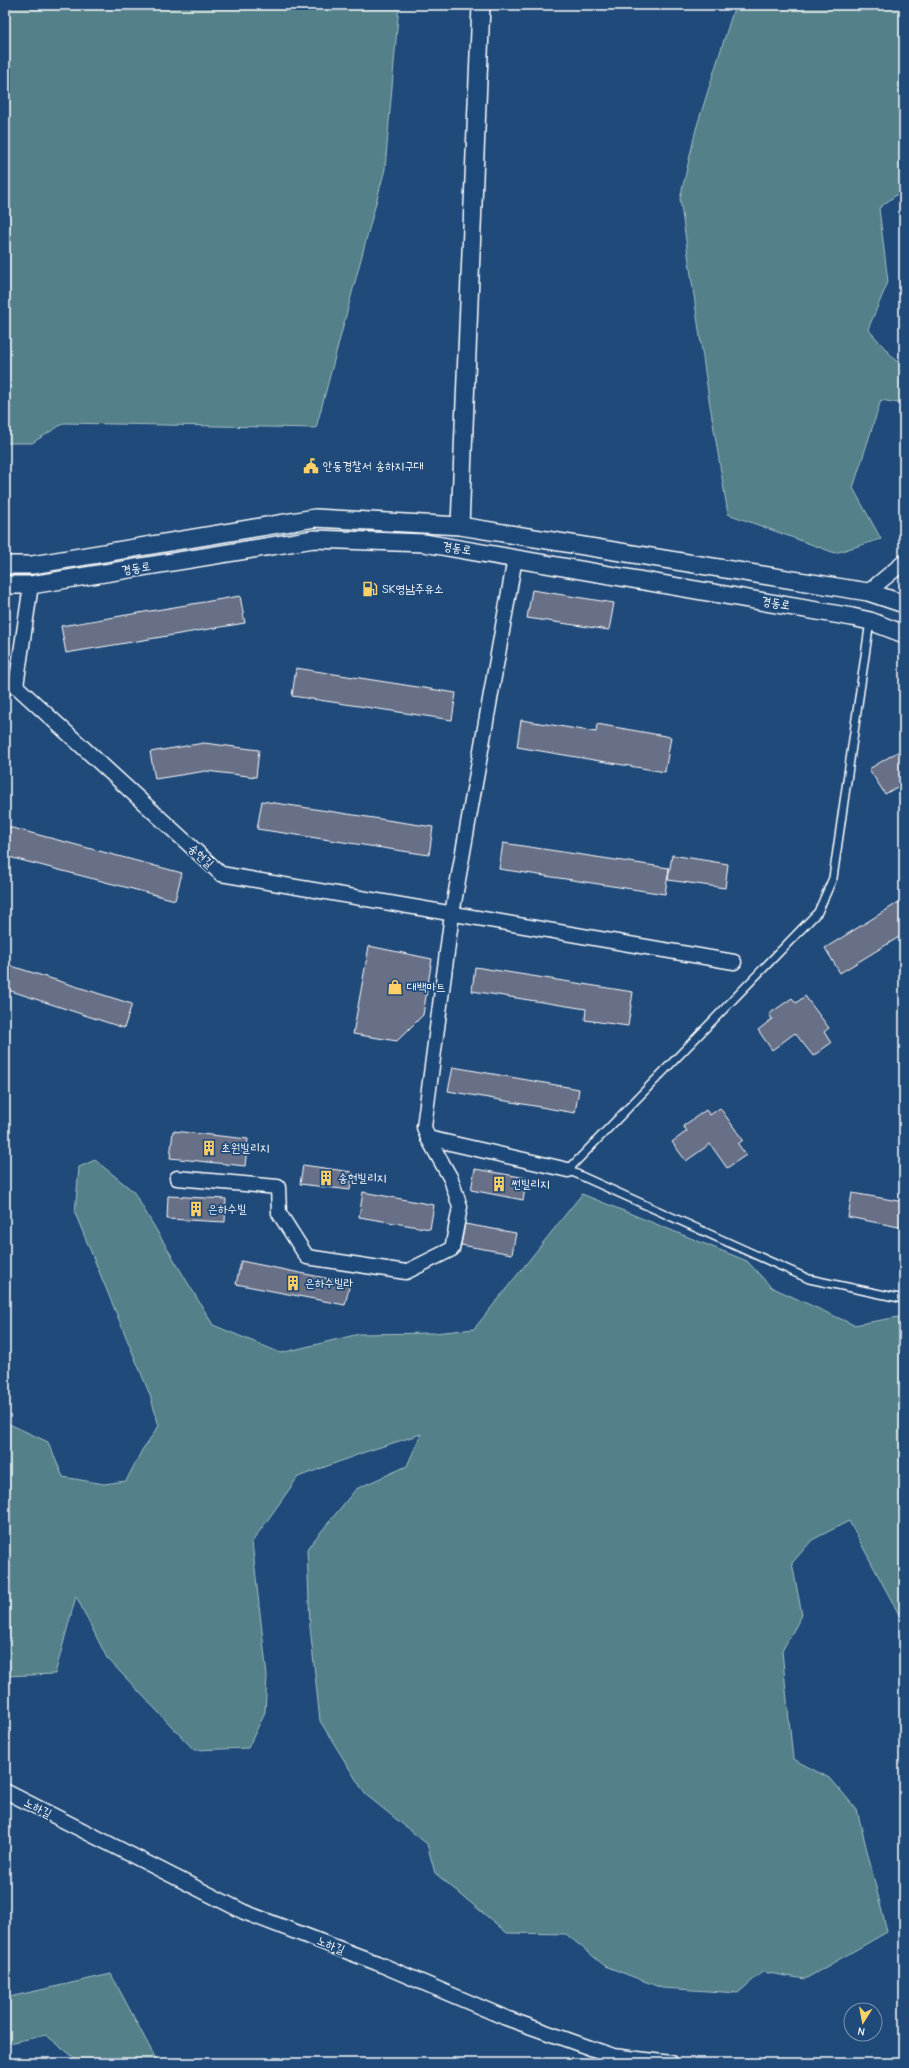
<svg xmlns="http://www.w3.org/2000/svg" width="909" height="2068" viewBox="0 0 909 2068" font-family="'Comic Neue','Poor Story',sans-serif">
  <style>
    .green { fill: #528089; stroke: #a8c0c4 }
    .building { fill: #677087; stroke: #fff }
    .lines { fill: none; stroke-linecap: round; stroke-linejoin: round }
    .service-casing { stroke: #fff; stroke-width: 10 }
    .minor-casing { stroke: #fff; stroke-width: 17 }
    .tertiary-casing { stroke: #fff; stroke-width: 20 }
    .service { stroke: #1f4a7a; stroke-width: 7 }
    .minor { stroke: #1f4a7a; stroke-width: 14 }
    .tertiary { stroke: #1f4a7a; stroke-width: 17 }
    .labels { text-anchor: middle; dominant-baseline: central; stroke-width: 3.5; stroke-linejoin: round; paint-order: stroke }
    .poi-label { font-size: 12px; fill: #fff; stroke: #1f4a7a; text-anchor: start }
    .street-label { font-size: 12px; fill: #fff; stroke: #1f4a7a }
  </style>
  <rect width="100%" height="100%" fill="#1f4a7a"/>
  <filter id="ink" filterUnits="userSpaceOnUse"><feTurbulence type="fractalNoise" baseFrequency=".025" numOctaves="2"/><feDisplacementMap in="SourceGraphic" scale="8" xChannelSelector="R" yChannelSelector="G"/><feConvolveMatrix kernelMatrix="1 2 1 2 8 2 1 2 1" color-interpolation-filters="sRGB"/></filter>
  <g filter="url(#ink)">
    <g class="green">
      <path d="M9 5H399L385 169 316 428 64 423 32 443H5V8Z"/>
      <path d="M735 5H904V189L879 208 888 282 868 329 896 361 904 362V404L881 400 853 488 881 539 835 553 728 514 709 399 680 199 696 129Z"/>
      <path d="M95 1160 133 1191 213 1325 281 1353 359 1334 434 1333 474 1329 582 1194 747 1261 771 1287 854 1325 904 1316V1624L849 1521 812 1540 792 1563 802 1615 782 1651 793 1759 831 1779 857 1810 887 1932 805 1979 762 1972 738 1993 662 1988 605 1966 566 1934 507 1933 435 1873 427 1844 365 1794 320 1721 310 1627 307 1549 356 1489 407 1466 421 1434 365 1452 298 1477 252 1542 267 1676 265 1712 248 1748 194 1750 107 1658 76 1596 55 1674 5 1676V1422L48 1442 63 1477 104 1484 126 1481 142 1450 159 1426 150 1395 75 1213 79 1167Z"/>
      <path d="M111 1974 158 2063H81L46 2035 5 2044V1998Z"/>
    </g>
    <g class="building">
      <path d="M532 590 614 603 609 630 527 618Z"/>
      <path d="M240 596 245 623 66 653 61 626Z"/>
      <path d="M296 668 456 693 452 720 292 696Z"/>
      <path d="M521 720 596 732 597 724 671 737 665 772 517 747Z"/>
      <path d="M204 743 259 750 256 777 206 771 155 779 150 752Z"/>
      <path d="M904 748V783L885 794 869 769Z"/>
      <path d="M262 801 433 827 429 855 257 829Z"/>
      <path d="M5 826 182 873 175 900 5 856Z"/>
      <path d="M503 843 669 868 665 894 499 869Z"/>
      <path d="M672 855 728 864 725 888 668 880Z"/>
      <path d="M904 899V934L840 973 825 948Z"/>
      <path d="M369 946 432 959 423 1015 397 1041 353 1034Z"/>
      <path d="M5 964 132 1004 124 1028 5 989Z"/>
      <path d="M475 967 633 992 628 1026 585 1020 586 1009 472 991Z"/>
      <path d="M805 996 829 1028 824 1032 831 1043 813 1056 795 1033 772 1050 758 1030 772 1019 769 1014 792 998 796 1003Z"/>
      <path d="M453 1067 579 1089 575 1113 448 1091Z"/>
      <path d="M720 1108 743 1140 738 1144 746 1155 727 1168 710 1144 686 1161 672 1142 687 1131 683 1126 706 1110 710 1115Z"/>
      <path d="M173 1131 248 1139 245 1166 170 1158Z"/>
      <path d="M303 1165 352 1172 350 1190 300 1184Z"/>
      <path d="M475 1169 527 1178 523 1200 471 1190Z"/>
      <path d="M363 1192 434 1205 430 1229 359 1217Z"/>
      <path d="M852 1193 904 1202V1228L848 1217Z"/>
      <path d="M168 1196 226 1199 225 1222 167 1219Z"/>
      <path d="M465 1224 516 1233 512 1254 461 1245Z"/>
      <path d="M241 1261 350 1283 345 1305 236 1284Z"/>
    </g>
    <g class="lines">
      <g class="service-casing">
        <path id="service" d="M870 621 833 878 818 912 568 1170 809 1279 904 1299"/>
      </g>
      <g class="minor-casing">
        <g id="minor">
          <path d="M515 558 452 914 424 1127 428 1138 568 1170"/>
          <path d="M868 592 904 562"/>
          <path d="M5 686H16L221 874 734 962"/>
          <path d="M16 686 31 585"/>
          <path d="M177 1178 278 1187 279 1213 307 1257 406 1272 452 1249 460 1207 451 1179 428 1138"/>
          <path d="M5 1791 244 1912 377 1963 506 2018 613 2056 671 2063"/>
        </g>
      </g>
      <g class="tertiary-casing">
        <g id="tertiary">
          <path d="M460 526 481 5"/>
          <path d="M5 565H32L315 518 460 526 843 588 868 592 904 604"/>
          <path d="M5 585H31L314 539 424 543 852 617 870 621 904 634"/>
        </g>
      </g>
      <use href="#service" class="service"/>
      <use href="#minor" class="minor"/>
      <use href="#tertiary" class="tertiary"/>
    </g>
  </g>
  <defs>
    <g id="civic-bare" transform="scale(1.2)"><path d="M-.6-6.5H3V-4.5H.6V-3L4-1V1h2V6H-6V1h2V-1L-.6-3ZM-1.2 2.5V6h2.4V2.5Z" fill="#ffd166" stroke="#1f4a7a" stroke-width="2.5" paint-order="stroke"/></g>
    <g id="fuel-bare" transform="scale(1.2)"><path d="M-5.5-6h7V0h2V4h1.3V-2.5L3-4.5l.8-.8L6-3V5H2.5V1h-1V6h-7ZM-4.2-4.7v3.2H.2V-4.7Z" fill="#ffd166" stroke="#1f4a7a" stroke-width="2.5" paint-order="stroke"/></g>
    <g id="shop-bare" transform="scale(1.2)"><path d="M-5-2.5h2.3a2.7 3.5 0 0 1 5.4 0H5L5.5 6h-11ZM-1.5-2.5h3a1.5 2.3 0 0 0-3 0Z" fill="#ffd166" stroke="#1f4a7a" stroke-width="2.5" paint-order="stroke"/></g>
    <g id="building-bare" transform="scale(1.2)"><path d="M-4-6H4V6H1V3H-1V6H-4ZM-2.5-4.3h1.7v1.8h-1.7ZM.8-4.3h1.7v1.8H.8ZM-2.5-1h1.7V.8h-1.7ZM.8-1h1.7V.8H.8Z" fill="#ffd166" stroke="#1f4a7a" stroke-width="2.5" paint-order="stroke"/></g>
  </defs>
  <g fill-rule="evenodd">
    <use href="#civic-bare" x="311" y="466"/>
    <use href="#fuel-bare" x="370" y="589"/>
    <use href="#shop-bare" x="395" y="987"/>
    <use href="#building-bare" x="209" y="1148"/>
    <use href="#building-bare" x="326" y="1178"/>
    <use href="#building-bare" x="499" y="1184"/>
    <use href="#building-bare" x="196" y="1209"/>
    <use href="#building-bare" x="293" y="1283"/>
  </g>
  <g class="labels">
    <g class="poi-label">
      <text x="323" y="466">안동경찰서 송하지구대</text>
      <text x="382" y="589">SK영남주유소</text>
      <text x="407" y="987">대백마트</text>
      <text x="221" y="1148">초원빌리지</text>
      <text x="338" y="1178">송현빌리지</text>
      <text x="511" y="1184">썬빌리지</text>
      <text x="208" y="1209">은하수빌</text>
      <text x="305" y="1283">은하수빌라</text>
    </g>
    <g class="street-label">
      <text transform="translate(457 548) rotate(9)">경동로</text>
      <text transform="translate(136 568) rotate(-9)">경동로</text>
      <text transform="translate(776 603) rotate(10)">경동로</text>
      <text transform="translate(201 856) rotate(42)">송현길</text>
      <text transform="translate(38 1808) rotate(27)">노하길</text>
      <text transform="translate(331 1945) rotate(21)">노하길</text>
    </g>
  </g>
  <rect width="909" height="2068" fill="none" stroke="#1f4a7a" stroke-width="20"/>
  <rect x="10" y="10" width="889" height="2048" fill="none" stroke="#fff" stroke-width="1.5" filter="url(#ink)"/>
  <g transform="translate(863 2022) rotate(191)"><circle r="19" fill="#1f4a7a" stroke="#7992af"/>
  <path d="M0-3L7 15L0 10L-7 15Z" fill="#ffd166"/>
  <text y="-6" font-size="11" font-weight="bold" text-anchor="middle" fill="#ffffff">N</text>
  </g>
</svg>
